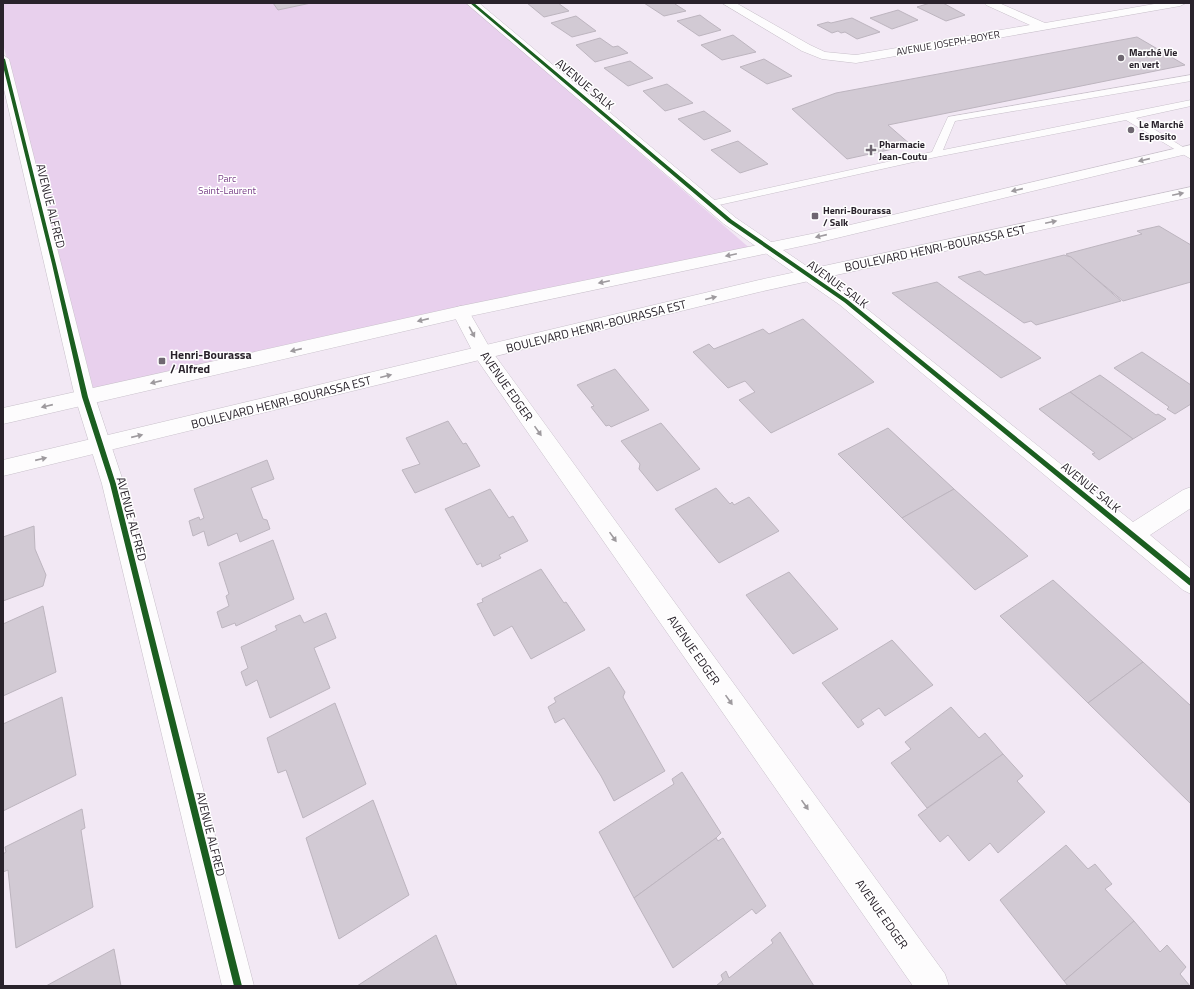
<svg xmlns="http://www.w3.org/2000/svg" width="1194" height="989" viewBox="0 0 1194 989" font-family="'Titillium Web',sans-serif">
  <style>
    .green { fill: #e8d0ed }
    .building { fill: #d2cad4; stroke: #bdb5bf }
    .lines { fill: none; stroke-linecap: round; stroke-linejoin: round }
    .service-casing { stroke: #c8c0ca; stroke-width: 1 }
    .minor-casing { stroke: #c8c0ca; stroke-width: 1 }
    .primary-casing { stroke: #c8c0ca; stroke-width: 1 }
    .service { fill: #fdfcfd; fill-rule: evenodd }
    .minor { fill: #fdfcfd; fill-rule: evenodd }
    .primary { fill: #fdfcfd; fill-rule: evenodd }
    .cycleway-casing { stroke: #fff; stroke-width: 2 }
    .cycleway { fill: #1b5e20; fill-rule: evenodd }
    .oneway { fill: #9e9a9e }
    .poi-dot { fill: #6f6771; stroke: #fff; stroke-width: 1.5 }
    .labels { text-anchor: middle; dominant-baseline: central; stroke-width: 3; stroke-linejoin: round; paint-order: stroke }
    .far-street-label { font-size: 10px; fill: #29222b; stroke: #fff }
    .far-poi-label { font-size: 10px; font-weight: bold; fill: #29222b; stroke: #fff; text-anchor: start }
    .far-park-label { font-size: 10px; fill: #763c85; stroke: #fff }
    .street-label { font-size: 12px; fill: #29222b; stroke: #fff }
    .poi-label { font-size: 12px; font-weight: bold; fill: #29222b; stroke: #fff; text-anchor: start }
  </style>
  <rect width="100%" height="100%" fill="#f2e8f4"/>
  <path class="green" d="M3 3H467L753 251 96 399 3 44Z"/>
  <g class="building">
    <path d="M273 3H311L278 10Z"/>
    <path d="M527 3H558L569 11 544 17Z"/>
    <path d="M644 3H677L675 4 686 11 664 16Z"/>
    <path d="M930 3H943L965 15 946 21 917 7Z"/>
    <path d="M898 10 918 20 892 29 870 18Z"/>
    <path d="M700 15 708 21 721 30 699 36 677 21Z"/>
    <path d="M576 16 596 31 572 37 551 23Z"/>
    <path d="M852 18 880 32 857 39 845 32 841 33 838 31 832 33 817 25 828 22 831 23Z"/>
    <path d="M733 35 756 52 722 60 701 45Z"/>
    <path d="M1137 37 1185 65 888 125 911 145 847 159 792 109 836 93Z"/>
    <path d="M600 38 613 47 618 46 628 53 595 62 576 45Z"/>
    <path d="M764 59 792 76 767 84 740 67Z"/>
    <path d="M630 61 653 78 628 86 604 68Z"/>
    <path d="M667 84 693 103 665 111 643 91Z"/>
    <path d="M704 111 731 131 704 140 678 119Z"/>
    <path d="M738 141 768 164 740 173 711 150Z"/>
    <path d="M1159 226 1191 245V282L1123 301 1066 254 1142 234 1137 231Z"/>
    <path d="M1064 255 1071 257 1121 301 1036 325 1031 321 1024 323 958 277 980 271 985 275Z"/>
    <path d="M937 282 1041 358 1001 378 892 293Z"/>
    <path d="M803 319 874 382 771 433 739 400 755 392 745 381 728 388 693 352 709 344 714 349 763 329 769 334Z"/>
    <path d="M1142 352 1191 385V404L1175 414 1167 409 1169 407 1114 368Z"/>
    <path d="M615 369 649 410 611 427 609 425 606 426 591 407 594 406 577 385Z"/>
    <path d="M1100 375 1156 415 1158 414 1166 419 1133 439 1070 392Z"/>
    <path d="M1070 392 1133 439 1099 460 1092 454 1095 453 1039 409Z"/>
    <path d="M448 421 463 444 466 443 480 466 415 493 402 470 420 464 406 438Z"/>
    <path d="M661 423 700 469 657 491 639 469 640 464 621 441Z"/>
    <path d="M888 428 954 489 902 518 838 454Z"/>
    <path d="M267 460 274 479 251 488 263 519 267 520 270 529 240 542 237 533 208 546 204 531 193 536 189 521 199 517 200 520 204 518 194 489Z"/>
    <path d="M716 488 730 504 732 502 734 505 749 497 779 531 719 563 675 509Z"/>
    <path d="M490 489 509 518 513 516 528 541 499 555 501 558 482 567 481 563 477 565 445 509Z"/>
    <path d="M954 489 1028 556 975 590 902 518Z"/>
    <path d="M34 526 35 549 46 575 43 586 3 601V537Z"/>
    <path d="M273 540 294 599 236 626 235 623 222 628 217 612 229 606 226 596 229 594 219 563Z"/>
    <path d="M541 569 564 603 566 602 585 630 531 659 512 626 494 636 477 604 483 602 482 599Z"/>
    <path d="M789 572 838 629 793 654 746 595Z"/>
    <path d="M1053 580 1143 662 1088 703 1000 616Z"/>
    <path d="M43 606 56 672 3 696V624Z"/>
    <path d="M326 613 336 638 314 648 330 688 270 718 257 680 246 686 241 672 248 668 241 647 277 630 275 626 300 615 304 623Z"/>
    <path d="M892 640 933 685 885 716 879 708 861 720 864 724 858 728 822 683Z"/>
    <path d="M1143 662 1191 706V804L1088 703Z"/>
    <path d="M609 667 625 692 623 697 665 771 614 801 601 776 564 718 555 723 548 707 556 702 554 698Z"/>
    <path d="M62 697 76 775 3 811V724Z"/>
    <path d="M335 703 366 784 303 818 286 770 278 773 267 738Z"/>
    <path d="M951 707 979 738 985 733 1003 754 927 808 891 763 911 749 905 742Z"/>
    <path d="M1003 754 1023 776 1017 781 1045 812 998 853 990 843 969 861 948 835 940 842 918 815Z"/>
    <path d="M682 772 721 833 716 838 634 898 599 832 674 784 672 779Z"/>
    <path d="M373 800 409 895 339 939 306 838Z"/>
    <path d="M82 809 85 828 81 830 93 907 16 948 8 870 3 872V854L6 852 5 847Z"/>
    <path d="M716 838 718 841 723 838 766 906 756 914 752 909 673 968 634 898Z"/>
    <path d="M1066 845 1088 869 1095 864 1112 884 1105 889 1134 921 1064 981 1000 900Z"/>
    <path d="M1134 921 1160 952 1167 945 1186 967 1180 974 1190 986H1068L1064 981Z"/>
    <path d="M780 932 814 986H716L723 980 721 975 726 971 729 978 773 943 771 940Z"/>
    <path d="M436 935 457 986H357Z"/>
    <path d="M114 949 121 986H46Z"/>
  </g>
  <g class="lines">
    <g class="service-casing">
      <path id="service" d="M1191 75V81L955 121 943 150 1191 100V106L1136 118 1191 152V159L1126 120 936 157 710 207 705 204 710 201 932 152 948 117Z"/>
    </g>
    <g class="minor-casing">
      <g id="minor">
        <path d="M466 3H479L736 218 852 297 1133 522 1183 490 1191 487V508L1150 535 1191 569V594L1183 590 840 305 724 224Z"/>
        <path d="M722 3H736L810 45 825 52 856 55 1030 25 986 5 984 3H999L1045 23 1160 3H1186L1180 6 856 63 822 59 802 51Z"/>
        <path d="M3 55 9 59 95 397 124 484 254 986H222L102 484 75 397 3 85Z"/>
        <path d="M461 306 467 308 491 350 945 974 949 986H913L476 358 452 312 455 308Z"/>
      </g>
    </g>
    <g class="primary-casing">
      <g id="primary">
        <path d="M1191 145V153L816 243 461 318 3 424V408L461 306 816 233Z"/>
        <path d="M1191 187V197L759 292 3 476V460L759 280Z"/>
      </g>
    </g>
    <use href="#service" class="service"/>
    <use href="#minor" class="minor"/>
    <use href="#primary" class="primary"/>
    <g class="cycleway-casing">
      <g id="cycleway">
        <path d="M470 3H474L732 220 848 300 1191 579V586L1189 585 844 302 728 222Z"/>
        <path d="M3 58 5 59 56 264 88 397 116 484 242 986H234L110 484 82 397 52 264 3 66Z"/>
      </g>
    </g>
    <use href="#cycleway" class="cycleway"/>
  </g>
  <defs><path id="oneway-solid" d="M-6-.8H1V-3.2L6.5 0L1 3.2V.8H-6Z"/></defs>
  <g class="oneway">
    <use href="#oneway-solid" transform="translate(1144 160) rotate(167)"/>
    <use href="#oneway-solid" transform="translate(1017 190) rotate(167)"/>
    <use href="#oneway-solid" transform="translate(1178 194) rotate(-12)"/>
    <use href="#oneway-solid" transform="translate(1051 222) rotate(-12)"/>
    <use href="#oneway-solid" transform="translate(821 236) rotate(167)"/>
    <use href="#oneway-solid" transform="translate(731 255) rotate(168)"/>
    <use href="#oneway-solid" transform="translate(604 282) rotate(168)"/>
    <use href="#oneway-solid" transform="translate(711 298) rotate(-14)"/>
    <use href="#oneway-solid" transform="translate(423 320) rotate(167)"/>
    <use href="#oneway-solid" transform="translate(472 332) rotate(62)"/>
    <use href="#oneway-solid" transform="translate(296 350) rotate(167)"/>
    <use href="#oneway-solid" transform="translate(386 376) rotate(-14)"/>
    <use href="#oneway-solid" transform="translate(156 382) rotate(167)"/>
    <use href="#oneway-solid" transform="translate(47 406) rotate(167)"/>
    <use href="#oneway-solid" transform="translate(538 431) rotate(55)"/>
    <use href="#oneway-solid" transform="translate(137 436) rotate(-13)"/>
    <use href="#oneway-solid" transform="translate(41 459) rotate(-13)"/>
    <use href="#oneway-solid" transform="translate(613 537) rotate(55)"/>
    <use href="#oneway-solid" transform="translate(729 700) rotate(55)"/>
    <use href="#oneway-solid" transform="translate(805 805) rotate(55)"/>
  </g>
  <g class="poi-dot">
    <circle cx="1121" cy="58" r="4"/>
    <circle cx="1131" cy="130" r="4"/>
    <path d="M869 144h4v4h4v4h-4v4h-4v-4h-4v-4h4z"/>
    <rect x="811" y="212" width="8" height="8" rx="2"/>
    <rect x="158" y="357" width="8" height="8" rx="2"/>
  </g>
  <g class="labels">
    <g class="far-street-label">
      <text transform="translate(948 43) rotate(-10)">AVENUE JOSEPH-BOYER</text>
    </g>
    <g class="far-poi-label">
      <text x="1129" y="52">Marché Vie<tspan x="1129" dy="12">en vert</tspan></text>
      <text x="1139" y="124">Le Marché<tspan x="1139" dy="12">Esposito</tspan></text>
      <text x="879" y="144">Pharmacie<tspan x="879" dy="12">Jean-Coutu</tspan></text>
      <text x="823" y="210">Henri-Bourassa<tspan x="823" dy="12">/ Salk</tspan></text>
    </g>
    <g class="far-park-label">
      <text x="227" y="178">Parc<tspan x="227" dy="12">Saint-Laurent</tspan></text>
    </g>
    <g class="street-label">
      <text transform="translate(585 84) rotate(40)">AVENUE SALK</text>
      <text transform="translate(51 206) rotate(76)">AVENUE ALFRED</text>
      <text transform="translate(935 248) rotate(-12)">BOULEVARD HENRI-BOURASSA EST</text>
      <text transform="translate(838 284) rotate(36)">AVENUE SALK</text>
      <text transform="translate(596 326) rotate(-14)">BOULEVARD HENRI-BOURASSA EST</text>
      <text transform="translate(507 386) rotate(55)">AVENUE EDGER</text>
      <text transform="translate(281 402) rotate(-14)">BOULEVARD HENRI-BOURASSA EST</text>
      <text transform="translate(1091 487) rotate(39)">AVENUE SALK</text>
      <text transform="translate(132 519) rotate(75)">AVENUE ALFRED</text>
      <text transform="translate(694 650) rotate(55)">AVENUE EDGER</text>
      <text transform="translate(211 834) rotate(76)">AVENUE ALFRED</text>
      <text transform="translate(882 914) rotate(55)">AVENUE EDGER</text>
    </g>
    <g class="poi-label">
      <text x="170" y="354">Henri-Bourassa<tspan x="170" dy="14">/ Alfred</tspan></text>
    </g>
  </g>
  <rect width="1194" height="989" fill="none" stroke="#29222b" stroke-width="8"/>
</svg>
